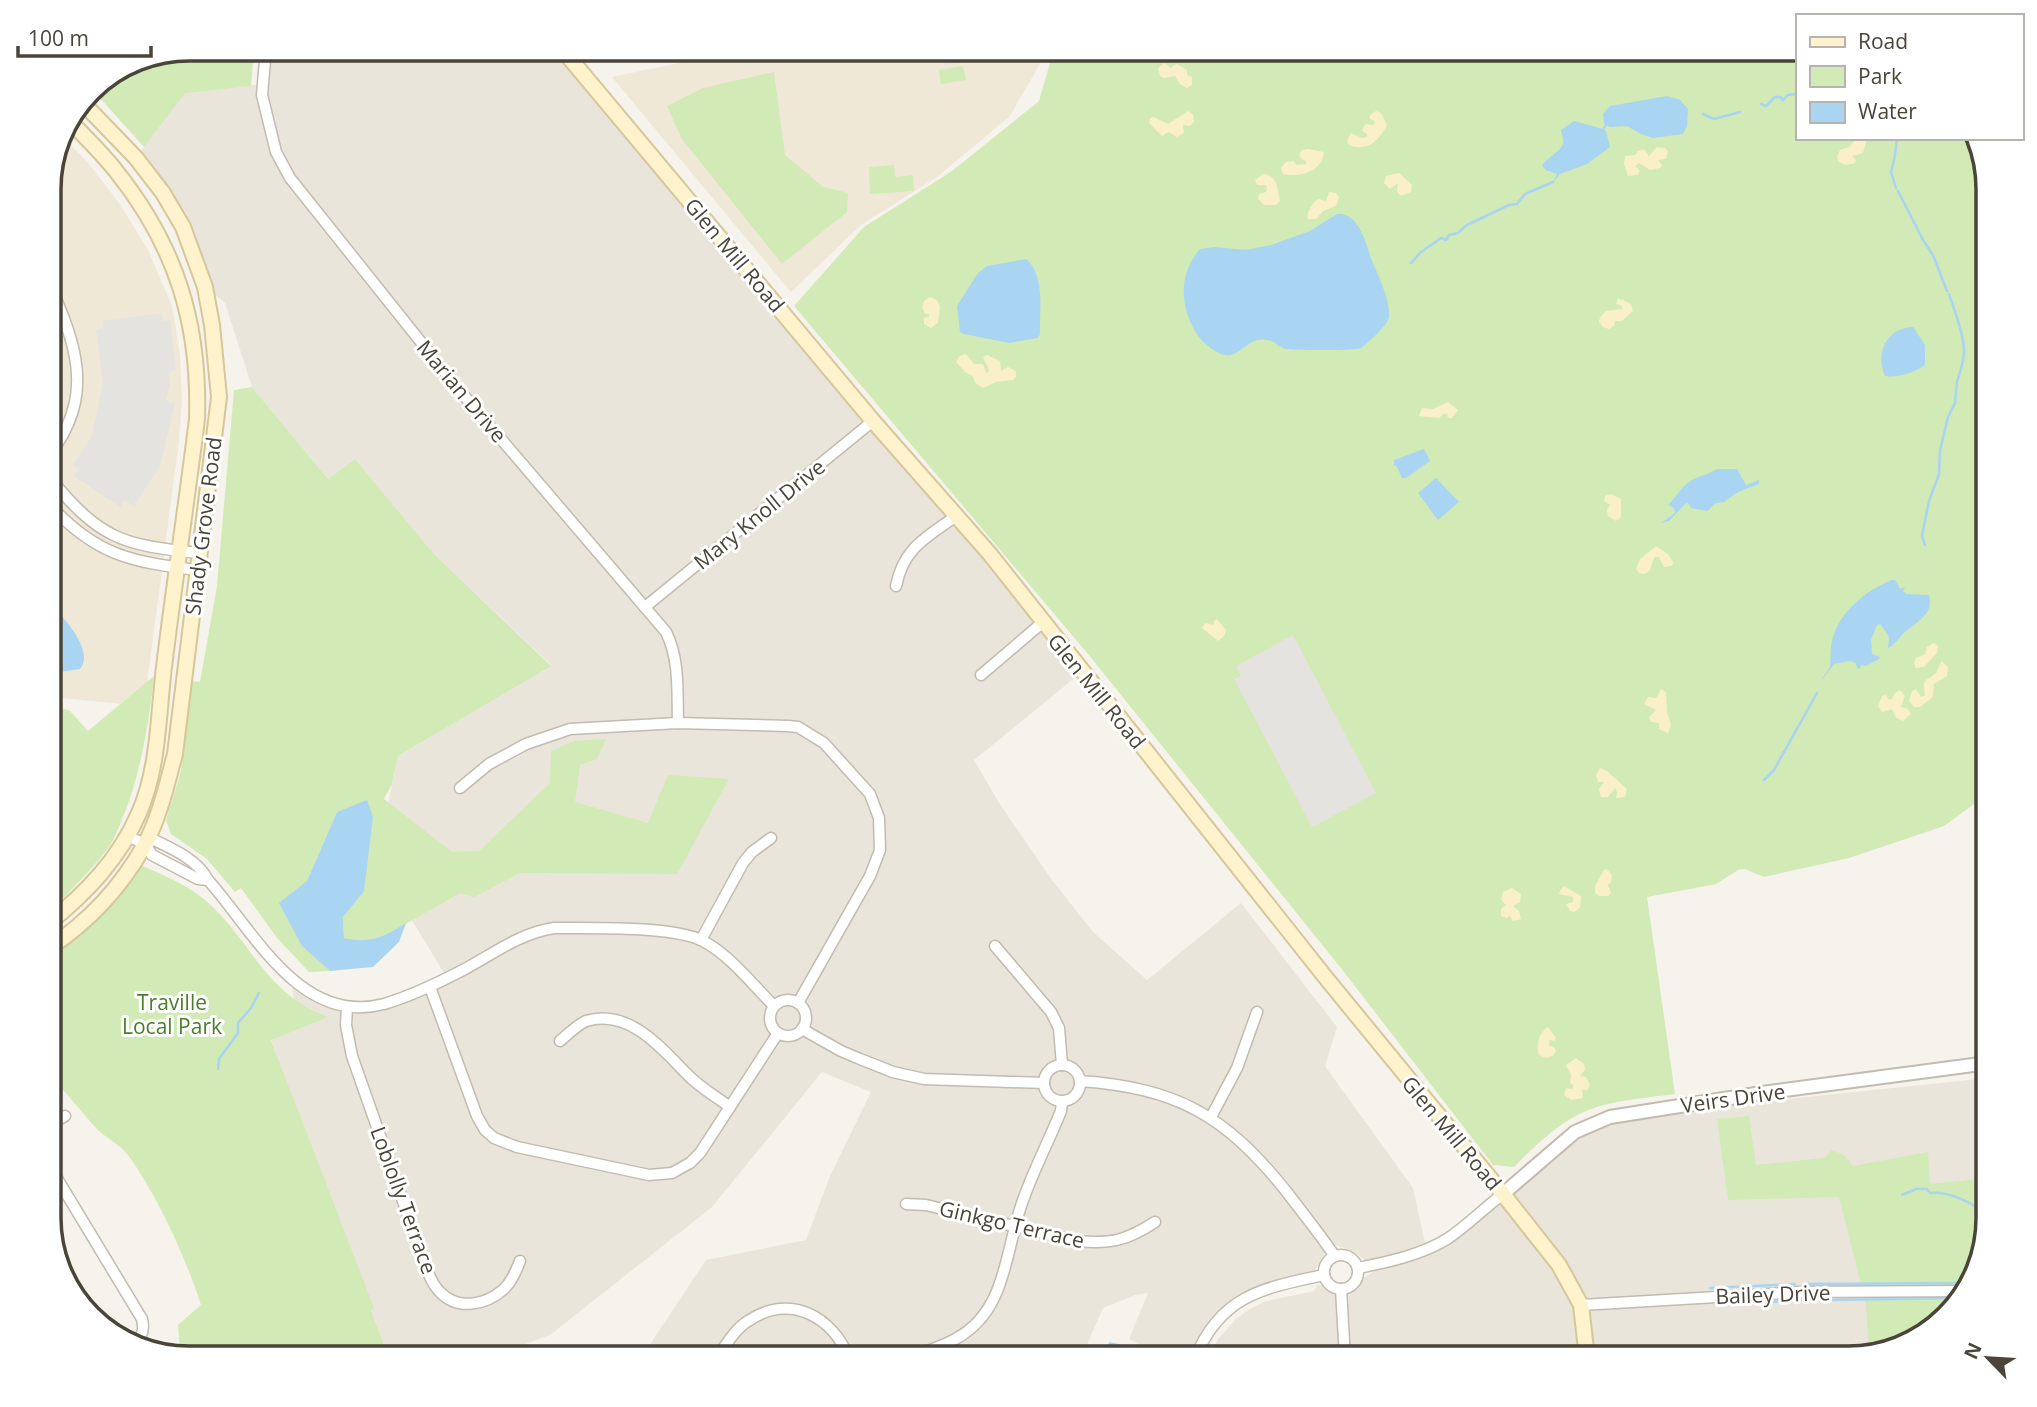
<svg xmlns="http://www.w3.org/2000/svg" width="2037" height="1407" viewBox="0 0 2037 1407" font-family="'Open Sans',sans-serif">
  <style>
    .residential { fill: #eae5da }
    .education { fill: #efe8d6 }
    .green { fill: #d2eab5 }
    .sand { fill: #f9efc9 }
    .parking { fill: #e5e3e0 }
    .water { fill: #a9d4f2 }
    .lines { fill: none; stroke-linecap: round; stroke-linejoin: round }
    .stream { stroke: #a9d4f2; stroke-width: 2.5 }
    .minor-casing { stroke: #c2bbae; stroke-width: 13 }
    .tertiary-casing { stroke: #c2bbae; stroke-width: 16 }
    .secondary-casing { stroke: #d6c79b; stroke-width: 18 }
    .minor { stroke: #fff; stroke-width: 10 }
    .tertiary { stroke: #fff; stroke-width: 12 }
    .secondary { stroke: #fff3cd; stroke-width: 14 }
    .labels { text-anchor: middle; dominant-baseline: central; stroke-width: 6; stroke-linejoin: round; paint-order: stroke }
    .street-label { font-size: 21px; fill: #4b4439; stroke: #fff }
    .park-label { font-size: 21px; fill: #4a7f2a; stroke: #fff }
    .rim { fill: none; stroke: #4b4439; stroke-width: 3.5 }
  </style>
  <rect width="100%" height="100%" fill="#f6f3ec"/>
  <g class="residential">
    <path d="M266 49H562L1082 672 974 760 1001 806 1052 880 1093 932 1147 980 1241 903 1337 1027 1325 1066 1413 1188 1425 1243 1412 1250 1367 1261 1350 1250 1335 1245 1325 1252 1315 1271 1258 1286 1241 1294 1224 1306 1209 1321 1190 1358H1167L1129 1339 1148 1293 1135 1295 1103 1308 1081 1358H641L706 1260 806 1240 830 1176 871 1092 822 1072 712 1207 550 1335 487 1358H389L271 1039 294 1000 291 978 319 998 367 1006 447 978 410 917 386 814 398 756 551 665 434 554 355 459 328 479 252 387 225 303 205 287 195 257 136 158 185 92 263 84Z"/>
    <path d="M1988 1078V1218L1917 1339 1848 1358H1209L1218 1339 1236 1319 1248 1310 1266 1301 1314 1291 1318 1284 1336 1296H1348L1361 1283 1364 1278 1375 1270 1422 1258 1457 1238 1562 1150 1595 1129 1617 1120 1683 1110Z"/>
  </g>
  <g class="education">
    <path d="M745 49H1045L1041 62 1010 116 937 177 861 225 791 292 612 77Z"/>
    <path d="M61 135 89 164 119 203 148 250 172 306 180 355 182 400 179 441 144 706 49 697V181Z"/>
  </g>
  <g class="green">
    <path d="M190 49H254L251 86 185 93 144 147 92 89 136 60Z"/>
    <path d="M1054 49H1797V138H1976L1988 189V794L1944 826 1849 858 1764 877 1745 869 1738 870 1716 884 1647 897 1675 1094C1646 1098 1615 1100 1588 1110 1560 1121 1535 1146 1514 1167L1493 1165 1344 972 1088 654 794 306 864 227 952 171 1039 101Z"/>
    <path d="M963 66 966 80 941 84 939 70Z"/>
    <path d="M774 72 785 155 823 187 848 193 847 212 782 264 682 139 667 106 703 88Z"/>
    <path d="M894 165 895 177 913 175 914 191 870 194 869 167Z"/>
    <path d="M252 387 328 479 355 459 434 554 551 666 398 756 392 784 384 799 452 852 479 851 550 783 551 751 575 741 606 739 597 759 580 765 575 802 648 823 668 775 729 779 677 874 520 873 474 897 460 893 386 935 363 942 344 939 343 917 364 890 337 812 307 881 302 946 330 971 309 972 278 939 241 888 235 892 207 859 171 834 166 820 181 771 190 681 200 682 217 586 234 390Z"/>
    <path d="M154 676C148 732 138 789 113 840 104 857 78 882 64 898L49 879V821L57 815 60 786 49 768V704L70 711 88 731Z"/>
    <path d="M134 862C157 873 184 882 205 900 252 940 263 993 328 1017L271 1040 374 1308 371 1310 389 1358H190L180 1350 178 1325 201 1305C186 1258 157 1195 128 1155 120 1144 105 1138 95 1127 80 1110 66 1092 49 1075V948Z"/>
    <path d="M1749 1116 1756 1165 1824 1158 1832 1150 1844 1155 1853 1166 1928 1152 1930 1184 1988 1178V1218L1964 1296 1917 1339 1869 1352 1866 1304 1839 1197 1728 1200 1717 1119Z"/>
  </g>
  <g class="sand">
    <path d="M1165 63 1170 68 1177 64 1187 70V75L1192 77V85L1187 88 1180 84 1175 76 1164 78 1160 76 1158 68Z"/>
    <path d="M1188 111 1193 114 1194 122 1190 126 1183 125 1184 133 1177 137 1169 132 1162 136 1149 123 1150 118 1154 117 1168 124Z"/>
    <path d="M1376 111 1381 113 1387 125C1379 141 1367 152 1349 145L1347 141 1351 133 1362 138 1367 137V134L1362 131 1365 124 1374 125 1375 121 1370 119V115Z"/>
    <path d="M1867 138 1863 153 1852 156 1856 160 1855 163 1846 165 1839 162 1837 157 1840 150 1849 147 1857 138Z"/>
    <path d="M1657 147 1665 148 1668 151 1666 159 1658 160 1662 165 1660 168 1650 170 1639 163 1635 166 1640 171 1638 175 1628 176 1624 164 1625 156 1635 155 1638 151 1644 149 1649 156Z"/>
    <path d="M1308 149 1324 152C1322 172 1299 178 1283 174L1281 168 1286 162 1294 161 1297 165 1306 164V161L1301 159 1299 155 1302 150Z"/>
    <path d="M1399 173 1412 185 1411 192 1401 196 1397 192 1398 183 1390 189 1384 183 1386 176Z"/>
    <path d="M1264 174C1279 177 1277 189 1280 201L1276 205H1264L1258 199 1259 194 1266 192 1267 188 1266 185H1257L1255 180Z"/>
    <path d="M1329 192 1336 193 1339 197 1336 206 1323 211 1316 219H1308C1306 213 1313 201 1319 199L1326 201Z"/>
    <path d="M930 297 937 300 940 306 938 323 931 328 924 324V318L929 317V314H925L922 307 924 301Z"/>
    <path d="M1618 298 1631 304 1633 311 1622 321H1615L1614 326 1609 329 1603 327 1599 322 1600 317 1606 311 1622 309V306L1616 304Z"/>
    <path d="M966 354 974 364H983L987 374 989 370 983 357 987 355 1000 361 1001 371 1008 367 1016 371V377L1013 380 996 382 983 388 975 383 973 376 966 373 956 362 959 356Z"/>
    <path d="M1448 402 1458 410 1452 418H1448L1447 414H1443L1439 418 1419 416 1422 408 1433 409Z"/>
    <path d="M1611 494 1621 499V517L1616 521 1608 516 1607 510 1610 505 1604 501 1605 496Z"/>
    <path d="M1656 546 1668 554 1673 562 1672 566 1664 567 1659 557H1655C1650 563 1653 577 1639 573L1636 569 1640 559Z"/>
    <path d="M1217 619 1226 630 1224 636 1218 641 1202 628 1205 623 1214 625V621Z"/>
    <path d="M1934 643 1938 646 1937 653 1924 667 1916 668 1914 663 1916 658 1925 654 1927 647Z"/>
    <path d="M1942 661 1948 667 1947 676 1934 684 1933 697 1920 707H1914L1909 701 1912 691 1916 689 1921 697 1925 695C1921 674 1929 683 1937 671 1939 668 1939 664 1942 661Z"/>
    <path d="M1661 689 1666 692 1667 712 1671 725 1668 733 1659 729V723L1651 722 1649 717 1656 710 1644 704 1648 697 1656 698Z"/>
    <path d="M1900 690 1905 696 1901 707 1908 709 1911 714 1903 721 1896 718 1892 709 1882 712 1878 706 1882 696 1886 695 1889 700 1892 699 1895 693Z"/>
    <path d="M1600 768 1607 771 1627 789 1625 797 1616 798 1617 792 1615 788 1608 797H1601L1599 789 1604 782H1598L1596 775Z"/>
    <path d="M1607 869 1612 875 1611 882 1608 885 1611 893 1608 896H1599L1595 893V886L1604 870Z"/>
    <path d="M1564 886 1581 896 1580 908 1574 912 1570 911 1566 904 1573 902V897L1559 894 1561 889Z"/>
    <path d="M1512 888 1521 894 1520 902 1513 906 1519 911 1521 919 1513 921 1510 916 1507 918 1501 916V909L1506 905 1501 900 1503 892Z"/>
    <path d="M1548 1027 1556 1038 1555 1041 1550 1040 1549 1046 1554 1047 1556 1051 1553 1056 1546 1058 1539 1055C1536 1043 1538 1034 1548 1027Z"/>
    <path d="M1576 1058 1584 1064 1585 1070 1580 1076 1586 1077 1590 1085 1587 1091 1582 1089 1583 1098 1571 1100 1564 1095 1566 1088 1572 1089 1574 1086 1570 1083 1571 1075 1566 1065Z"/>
  </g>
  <g class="parking">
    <path d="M940 49H982L983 58 944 65Z"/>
    <path d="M162 313 163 321 170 320 176 370 169 372 170 384 166 401 175 403 160 466 134 506 125 500 120 507 74 476 79 469 73 465 92 436 103 382 96 330 103 328V321Z"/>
    <path d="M1293 635 1376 793 1312 827 1234 679 1241 676 1236 666Z"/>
  </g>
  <g class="water">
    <path d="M1667 96 1680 100 1688 109 1687 126 1683 134 1653 138 1641 134 1627 126 1610 127 1604 123 1603 114 1610 106Z"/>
    <path d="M1574 121 1603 129 1606 131 1610 147 1587 164 1560 174 1553 182 1557 174 1546 170 1542 166C1546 158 1563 150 1563 143 1564 138 1561 134 1561 130Z"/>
    <path d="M1337 214C1360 212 1366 245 1372 261 1379 277 1390 300 1389 317 1388 325 1367 344 1361 348 1353 351 1296 350 1286 349 1279 347 1275 341 1267 340 1247 336 1241 358 1225 355 1215 353 1205 344 1199 337 1180 310 1177 275 1200 249L1214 247 1246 250 1271 245 1310 231Z"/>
    <path d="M1026 259C1046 276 1039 311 1040 334L1038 338 1009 343 964 334 960 332 957 306 978 273 987 266Z"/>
    <path d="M1913 327 1925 345V365C1917 372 1896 378 1885 376 1875 353 1886 328 1913 327Z"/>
    <path d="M1424 449 1430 461 1406 478H1402L1396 465 1394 466V460Z"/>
    <path d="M1717 469H1737L1746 485 1759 480V484L1738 492 1724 502 1716 503 1707 511 1691 508 1688 503 1685 504 1669 521 1661 523 1675 513 1674 508 1668 505C1676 498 1680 488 1689 482 1697 476 1708 475 1717 469Z"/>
    <path d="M1436 478 1459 502 1438 520 1418 493Z"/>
    <path d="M1892 580H1895L1900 589 1905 587 1903 591 1906 594 1929 595C1934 615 1917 621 1905 632 1899 637 1895 645 1888 648 1890 634 1889 636 1880 624L1877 625 1871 640 1872 654 1880 657 1879 659 1866 666 1861 665 1860 669 1857 668 1856 663 1850 661 1834 664 1821 681C1823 676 1828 671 1830 667 1831 661 1830 650 1832 641 1838 613 1866 590 1892 580Z"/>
    <path d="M49 603C63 616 95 651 80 669L60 672 49 667Z"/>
    <path d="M367 800 373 817 364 891 343 917 344 938C370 944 384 937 406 923L399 942 373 967 330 971 302 946 279 903 307 881 337 812Z"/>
    <path d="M1110 1342 1131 1347 1138 1358H1095Z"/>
  </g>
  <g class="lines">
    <g class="stream">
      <path d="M1761 104 1766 106 1775 97H1780L1783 100 1788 95 1797 94"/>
      <path d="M1703 114 1714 119 1740 112"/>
      <path d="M1604 128 1606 125"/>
      <path d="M1896 188 1891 172C1894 163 1896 149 1897 138"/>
      <path d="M1898 191 1923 240 1933 255 1947 291"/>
      <path d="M1411 263 1421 252 1441 238 1446 240 1449 235 1458 233 1467 225 1509 205 1517 204 1525 194 1553 182"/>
      <path d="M1949 294C1954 308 1965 338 1964 352 1964 362 1960 370 1958 379"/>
      <path d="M1925 545 1922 536 1929 501 1939 474 1940 451 1948 417 1955 403 1957 381"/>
      <path d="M1764 780 1774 770 1817 693"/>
      <path d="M218 1069 219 1059 238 1033V1023L251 1008 259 993"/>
      <path d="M1902 1195 1916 1189H1927L1930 1193C1950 1191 1973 1204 1988 1215"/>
      <path d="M1804 1284 1968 1283"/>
      <path d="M1710 1288 1795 1284"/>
      <path d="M1827 1300 1962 1298"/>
      <path d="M1740 1303 1816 1300"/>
    </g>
    <g class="minor-casing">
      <g id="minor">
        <path d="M266 49 262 95 276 152 290 178 460 391 666 632C680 660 677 692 678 723"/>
        <path d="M49 283C76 343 96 397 49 455"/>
        <path d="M49 477C100 539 121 545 199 553"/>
        <path d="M49 504C95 555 131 562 197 570"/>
        <path d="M896 586C904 547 926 538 956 516"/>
        <path d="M645 607 873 421"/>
        <path d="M981 675 1042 623"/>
        <path d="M460 788 489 764 526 744 570 729 678 723 788 726 798 727 824 743 870 794 879 818 880 850 870 876 798 1003"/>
        <path d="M127 836 145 844 152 855 198 879 208 880"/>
        <path d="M145 844 154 840C173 849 198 860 208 880 254 931 300 1026 384 1004 411 996 438 983 463 970 493 954 520 933 554 928 589 928 674 926 703 941 731 956 752 984 774 1006"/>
        <path d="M701 940 743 863 752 852 771 838"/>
        <path d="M995 946 1051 1012 1059 1028 1062 1065"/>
        <path d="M430 987 477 1116 485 1130 494 1138 517 1147 649 1175 672 1173 690 1163 700 1153 778 1033"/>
        <circle cx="788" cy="1018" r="18"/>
        <path d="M347 1007 346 1025 352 1056 423 1258C427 1270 431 1283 440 1292 458 1311 486 1305 504 1289 512 1281 516 1271 520 1261"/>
        <path d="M802 1029 841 1051 860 1059 893 1072 924 1079 1044 1083"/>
        <path d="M560 1041C568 1034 577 1025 586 1021 629 1008 661 1048 687 1074 699 1087 715 1096 730 1107"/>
        <circle cx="1062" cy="1083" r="18"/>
        <path d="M1080 1081C1177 1088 1225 1115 1286 1191 1302 1212 1319 1233 1334 1255"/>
        <path d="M1211 1117 1237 1068 1257 1012"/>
        <path d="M49 1125 65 1116"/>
        <path d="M49 1165 142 1319C144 1328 144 1336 135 1341"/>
        <path d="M906 1204 926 1205 1077 1241C1111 1244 1126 1241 1155 1222"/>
        <circle cx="1341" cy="1272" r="17"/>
        <path d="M1358 1268C1388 1262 1421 1255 1447 1239 1467 1226 1484 1208 1503 1194"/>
        <path d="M1341 1289 1345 1358"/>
        <path d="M1581 1305 1801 1292 1965 1291"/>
        <path d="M717 1358C726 1345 735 1329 748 1321 790 1293 832 1316 849 1358"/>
        <path d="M907 1358C924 1352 942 1347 957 1338 1006 1311 1005 1253 1021 1206 1032 1173 1048 1143 1061 1111L1062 1101"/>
        <path d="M1195 1358C1221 1295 1263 1288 1324 1275"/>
      </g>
    </g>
    <g class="tertiary-casing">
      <path id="tertiary" d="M1503 1194 1575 1132 1610 1117 1762 1093 1988 1063"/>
    </g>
    <g class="secondary-casing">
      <g id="secondary">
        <path d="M562 49 873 421 989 553 1326 978 1503 1194 1559 1265 1581 1305 1587 1358"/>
        <path d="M49 923C87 892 119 859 139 813 159 767 158 716 164 667 174 584 187 501 197 419 200 323 176 246 116 171 102 153 85 137 69 120"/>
        <path d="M49 948C88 922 121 887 144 846 159 819 167 784 175 754L219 397 212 325 205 287 183 227 163 193 136 158 82 102"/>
      </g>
    </g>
    <use href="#minor" class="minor"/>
    <use href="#tertiary" class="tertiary"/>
    <use href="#secondary" class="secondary"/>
  </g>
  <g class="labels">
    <g class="street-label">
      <text transform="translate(735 255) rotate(50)">Glen Mill Road</text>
      <text transform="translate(462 391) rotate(50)">Marian Drive</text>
      <text transform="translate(759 514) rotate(-39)">Mary Knoll Drive</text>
      <text transform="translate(203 526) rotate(-83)">Shady Grove Road</text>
      <text transform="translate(1097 691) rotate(51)">Glen Mill Road</text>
      <text transform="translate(1733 1098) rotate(-8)">Veirs Drive</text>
      <text transform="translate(1452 1133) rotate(50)">Glen Mill Road</text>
      <text transform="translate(404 1200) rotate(70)">Loblolly Terrace</text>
      <text transform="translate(1012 1224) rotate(13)">Ginkgo Terrace</text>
      <text transform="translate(1773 1294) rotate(-2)">Bailey Drive</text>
    </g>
    <g class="park-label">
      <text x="172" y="1002">Traville<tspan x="172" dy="24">Local Park</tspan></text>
    </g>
  </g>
  <path d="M0 0H2037V1407H0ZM189 61H1848A128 128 0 0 1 1976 189V1218A128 128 0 0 1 1848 1346H189A128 128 0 0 1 61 1218V189A128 128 0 0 1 189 61Z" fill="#fff" fill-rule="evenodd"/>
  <path class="rim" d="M189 61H1848A128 128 0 0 1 1976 189V1218A128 128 0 0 1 1848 1346H189A128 128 0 0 1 61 1218V189A128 128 0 0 1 189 61Z"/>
  <rect x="1796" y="14" width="228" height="126" fill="#ffffff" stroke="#b7b4b0" stroke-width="2"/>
  <rect x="1810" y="37" width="35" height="10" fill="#fff3cd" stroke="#b7b4b0" stroke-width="2"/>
  <text x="1858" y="49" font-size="21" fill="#4b4439">Road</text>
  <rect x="1810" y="66" width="35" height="21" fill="#d2eab5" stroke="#b7b4b0" stroke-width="2"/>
  <text x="1858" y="84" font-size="21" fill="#4b4439">Park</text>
  <rect x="1810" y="102" width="35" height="21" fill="#a9d4f2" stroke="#b7b4b0" stroke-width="2"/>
  <text x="1858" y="119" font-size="21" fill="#4b4439">Water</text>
  <g transform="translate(1988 1358) rotate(295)" stroke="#ffffff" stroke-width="5" paint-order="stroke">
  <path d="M0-5L12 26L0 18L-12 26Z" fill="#4b4439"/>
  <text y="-10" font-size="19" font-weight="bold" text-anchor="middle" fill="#4b4439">N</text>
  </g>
  <path d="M18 46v10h133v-10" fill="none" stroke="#4b4439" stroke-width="3.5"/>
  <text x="28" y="46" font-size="21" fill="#4b4439" stroke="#ffffff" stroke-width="5" paint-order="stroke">100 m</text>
</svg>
